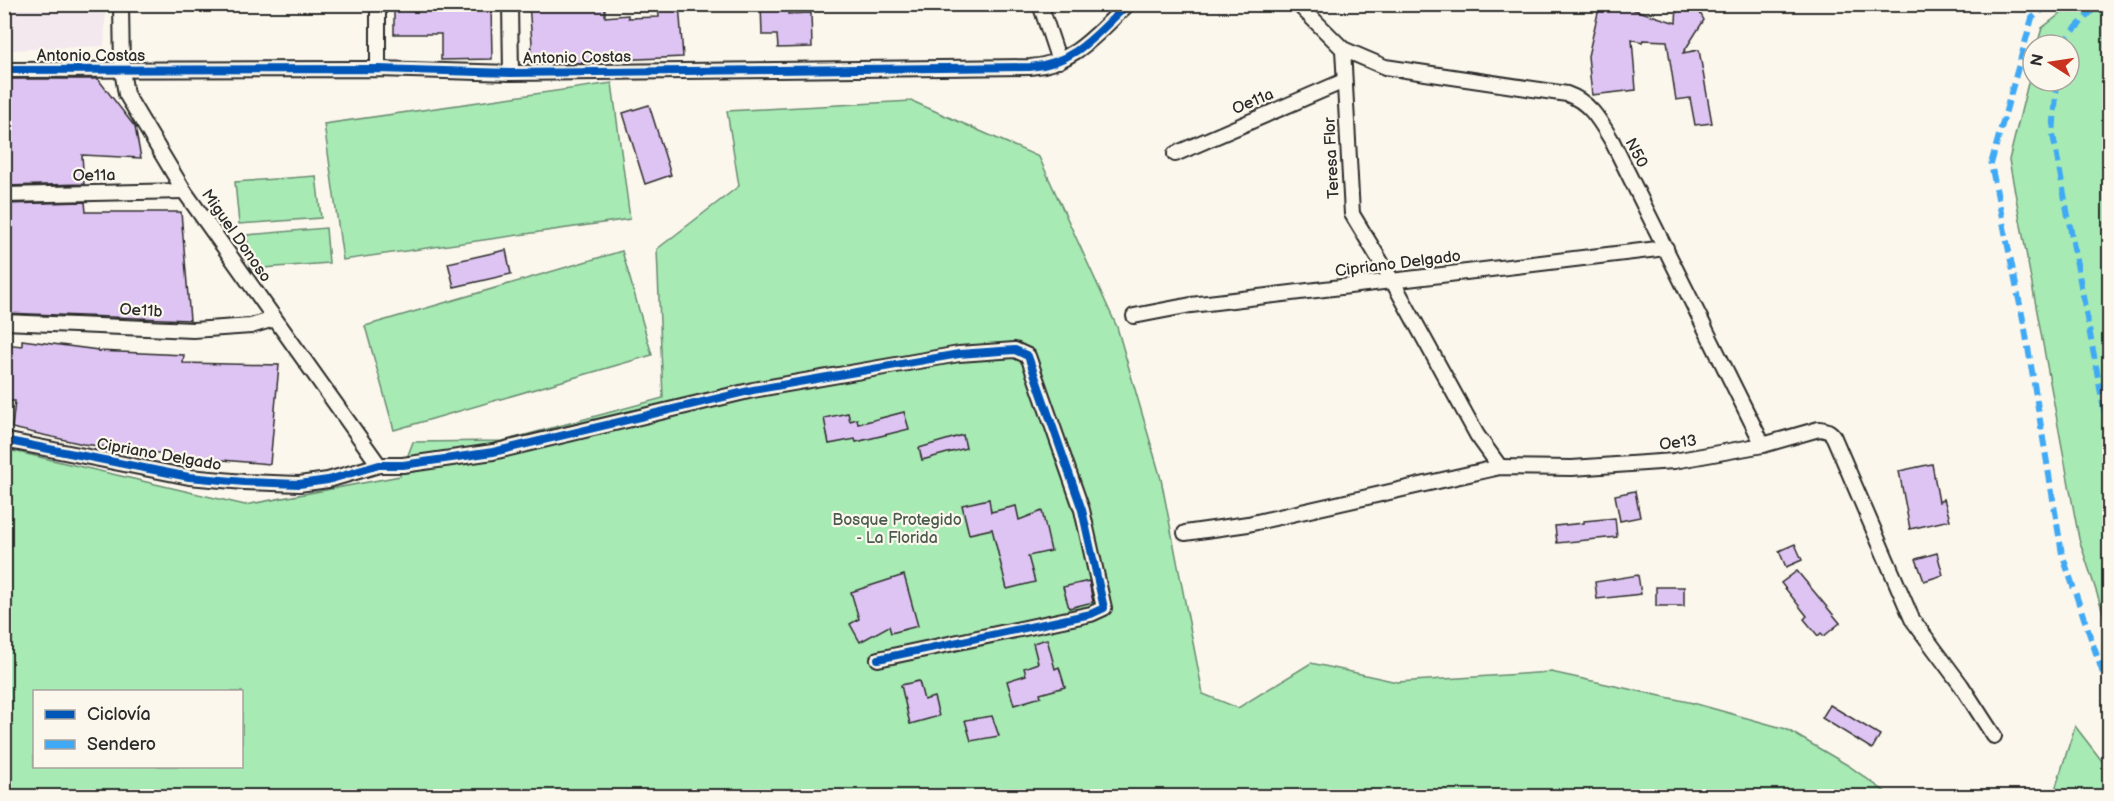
<svg xmlns="http://www.w3.org/2000/svg" width="2114" height="801" viewBox="0 0 2114 801" font-family="'Balsamiq Sans',sans-serif">
  <style>
    .built { fill: #f2e8ee }
    .green { fill: #a7eab4; stroke: #698a70; stroke-width: 1.5; fill-rule: evenodd }
    .building { fill: #dec4f3; stroke: #2b2b2b; stroke-width: 1.5 }
    .lines { fill: none; stroke-linecap: round; stroke-linejoin: round }
    .minor-casing { stroke: #2b2b2b; stroke-width: 18 }
    .minor { stroke: #fbf7ec; stroke-width: 14 }
    .quiet { stroke: #3fa9f5; stroke-width: 6; stroke-dasharray: 12 6; stroke-linecap: butt }
    .cycleway-casing { stroke: #fbf7ec; stroke-width: 11 }
    .cycleway { stroke: #0057b8; stroke-width: 8 }
    .labels { text-anchor: middle; dominant-baseline: central; stroke-width: 4.5; stroke-linejoin: round; paint-order: stroke }
    .street-label { font-size: 16px; fill: #2b2b2b; stroke: #fbf7ec }
    .park-label { font-size: 16px; fill: #4a5b4d; stroke: #fbf7ec }
  </style>
  <rect width="100%" height="100%" fill="#fbf7ec"/>
  <filter id="ink" filterUnits="userSpaceOnUse"><feTurbulence type="fractalNoise" baseFrequency=".0167" numOctaves="2"/><feDisplacementMap in="SourceGraphic" scale="12" xChannelSelector="R" yChannelSelector="G"/><feConvolveMatrix kernelMatrix="1 2 1 2 8 2 1 2 1" color-interpolation-filters="sRGB"/></filter>
  <g filter="url(#ink)">
    <path class="built" d="M4 5H106L104 46 5 50Z"/>
    <g class="green">
      <path d="M2073 4 2109 5V630L2079 539 2009 160 2033 63V81H2069V45H2037L2042 28Z"/>
      <path d="M612 83 630 219 343 260 324 124Z"/>
      <path d="M912 101 1039 157 1117 327 1161 479 1203 694 1238 708 1311 663 1397 682 1551 672 1693 703 1786 729 1849 766 1891 796H5V449L245 505 400 476 413 442 503 441 663 398 657 249 739 186 727 111ZM34 692H242V766H34Z"/>
      <path d="M316 176 321 218 239 224 235 182Z"/>
      <path d="M326 228 329 263 250 269 247 235Z"/>
      <path d="M622 251 652 355 394 430 365 326Z"/>
      <path d="M2075 726 2109 770V796H2053Z"/>
    </g>
    <g class="building">
      <path d="M394 4H491L492 59 441 60V34H394Z"/>
      <path d="M529 4H605V17L628 15V18L659 17 658 4H679L683 57 594 61V63L529 62 532 43Z"/>
      <path d="M761 4H792L788 14 811 13 812 47 778 48 777 35H762Z"/>
      <path d="M1600 4H1616L1676 23 1677 4H1695L1704 20 1683 53 1699 50 1712 123 1695 125 1690 98 1676 100 1667 41 1643 40 1642 42 1632 39 1636 90 1592 95 1588 56Z"/>
      <path d="M4 79H98L135 127 141 158 82 155 84 184 4 186Z"/>
      <path d="M649 105 671 175 645 184 623 113Z"/>
      <path d="M85 202 86 212H181L190 320 4 313V204Z"/>
      <path d="M506 250 511 274 454 287 448 263Z"/>
      <path d="M22 340 98 350V351L184 355 183 363 279 365 270 464 199 458 83 444 12 428 15 401H4V344L22 346Z"/>
      <path d="M904 412 909 429 856 442 855 439 829 444 824 418 848 413 850 421 857 419 858 424Z"/>
      <path d="M963 435 966 448 922 460 919 448Z"/>
      <path d="M1932 464 1939 502 1944 499 1950 520 1910 529 1899 471Z"/>
      <path d="M1635 491 1640 517 1620 521 1615 495Z"/>
      <path d="M989 499 991 512 1016 506 1019 520 1042 511 1051 551 1028 556 1035 582 1007 589 992 529 969 534 962 505Z"/>
      <path d="M1615 518 1617 537 1557 543 1555 526 1584 523V521Z"/>
      <path d="M1795 544 1802 560 1786 567 1779 551Z"/>
      <path d="M1937 553 1943 575 1924 581 1916 559Z"/>
      <path d="M1797 571 1840 623 1824 636 1821 633 1818 636 1804 619 1807 616 1781 583Z"/>
      <path d="M904 575 918 626 891 633 889 626 860 642 850 624 859 619 851 592Z"/>
      <path d="M1638 575 1641 594 1597 599 1595 582Z"/>
      <path d="M1089 581 1093 602 1069 608 1063 587Z"/>
      <rect x="1656" y="587" width="28" height="19"/>
      <path d="M1047 639 1055 669 1059 667 1065 687 1040 694 1041 697 1014 705 1007 681 1026 675 1024 668 1038 663 1033 643Z"/>
      <path d="M919 681 924 700 934 697 939 716 910 724 901 685Z"/>
      <path d="M1830 705 1880 735 1872 749 1822 718Z"/>
      <path d="M992 716 999 736 971 741 965 720Z"/>
    </g>
    <g class="lines">
      <g class="minor-casing">
        <g id="minor">
          <path d="M121 4 122 70 126 94 184 191 379 465"/>
          <path d="M378 4V69"/>
          <path d="M510 4 511 73"/>
          <path d="M1040 4 1059 61"/>
          <path d="M1298 4 1343 49 1385 67 1567 94C1590 102 1600 121 1612 141L1763 445"/>
          <path d="M1343 49 1352 214 1393 282 1477 435 1500 467"/>
          <path d="M4 70 378 69 511 73 1030 67C1075 64 1097 33 1128 4"/>
          <path d="M1175 154 1344 81"/>
          <path d="M4 195 184 191"/>
          <path d="M1134 316 1191 305 1666 248"/>
          <path d="M4 322 193 330 251 326 274 319"/>
          <path d="M4 440 189 477 244 482 299 484 328 480 379 465H403L493 452 753 390 959 354 1015 350 1028 356 1082 510 1104 608 1091 614 878 659"/>
          <path d="M1185 533 1248 524 1500 467 1572 468 1674 461 1763 445 1819 429C1828 430 1832 432 1835 440L1912 619 1961 685 1994 736"/>
        </g>
      </g>
      <use href="#minor" class="minor"/>
      <g class="quiet">
        <path d="M2049 4 2032 18 1991 164 2025 329 2062 554 2110 694"/>
        <path d="M2063 45 2064 41 2098 4"/>
        <path d="M2057 81 2053 135 2110 442"/>
      </g>
      <g class="cycleway-casing">
        <g id="cycleway">
          <path d="M4 70 378 69 511 73 1030 67C1075 64 1097 33 1128 4"/>
          <path d="M4 440 189 477 244 482 299 484 328 480 379 465H403L493 452 753 390 959 354 1015 350 1028 356 1082 510 1104 608 1091 614 878 659"/>
        </g>
      </g>
      <use href="#cycleway" class="cycleway"/>
    </g>
  </g>
  <g class="labels">
    <g class="street-label">
      <text x="91" y="56">Antonio Costas</text>
      <text transform="translate(577 58) rotate(-1)">Antonio Costas</text>
      <text transform="translate(1253 102) rotate(-23)">Oe11a</text>
      <text transform="translate(1636 153) rotate(63)">N50</text>
      <text transform="translate(1332 158) rotate(-93)">Teresa Flor</text>
      <text transform="translate(94 176) rotate(-1)">Oe11a</text>
      <text transform="translate(236 236) rotate(55)">Miguel Donoso</text>
      <text transform="translate(1398 264) rotate(-7)">Cipriano Delgado</text>
      <text transform="translate(141 311) rotate(3)">Oe11b</text>
      <text transform="translate(1678 443) rotate(-7)">Oe13</text>
      <text transform="translate(159 455) rotate(10)">Cipriano Delgado</text>
    </g>
    <g class="park-label">
      <text x="897" y="520">Bosque Protegido<tspan x="897" dy="18">- La Florida</tspan></text>
    </g>
  </g>
  <rect width="2114" height="801" fill="none" stroke="#fbf7ec" stroke-width="24"/>
  <rect x="12" y="12" width="2090" height="777" fill="none" stroke="#2b2b2b" stroke-width="2" filter="url(#ink)"/>
  <rect x="33" y="690" width="210" height="78" fill="#fbf7ec" stroke="#a8a59f" stroke-width="1.5"/>
  <rect x="45" y="710" width="30" height="9" fill="#0057b8" stroke="#a8a59f" stroke-width="1.5"/>
  <text x="87" y="720" font-size="18" fill="#2b2b2b">Ciclovía</text>
  <rect x="45" y="740" width="30" height="9" fill="#3fa9f5" stroke="#a8a59f" stroke-width="1.5"/>
  <text x="87" y="750" font-size="18" fill="#2b2b2b">Sendero</text>
  <g transform="translate(2051 63) rotate(282)"><circle r="28" fill="#fbf7ec" stroke="#a8a59f" stroke-width="1.5"/>
  <path d="M0-4.5L10 22L0 15L-10 22Z" fill="#c8321e"/>
  <text y="-9" font-size="16" font-weight="bold" text-anchor="middle" fill="#2b2b2b">N</text>
  </g>
</svg>
